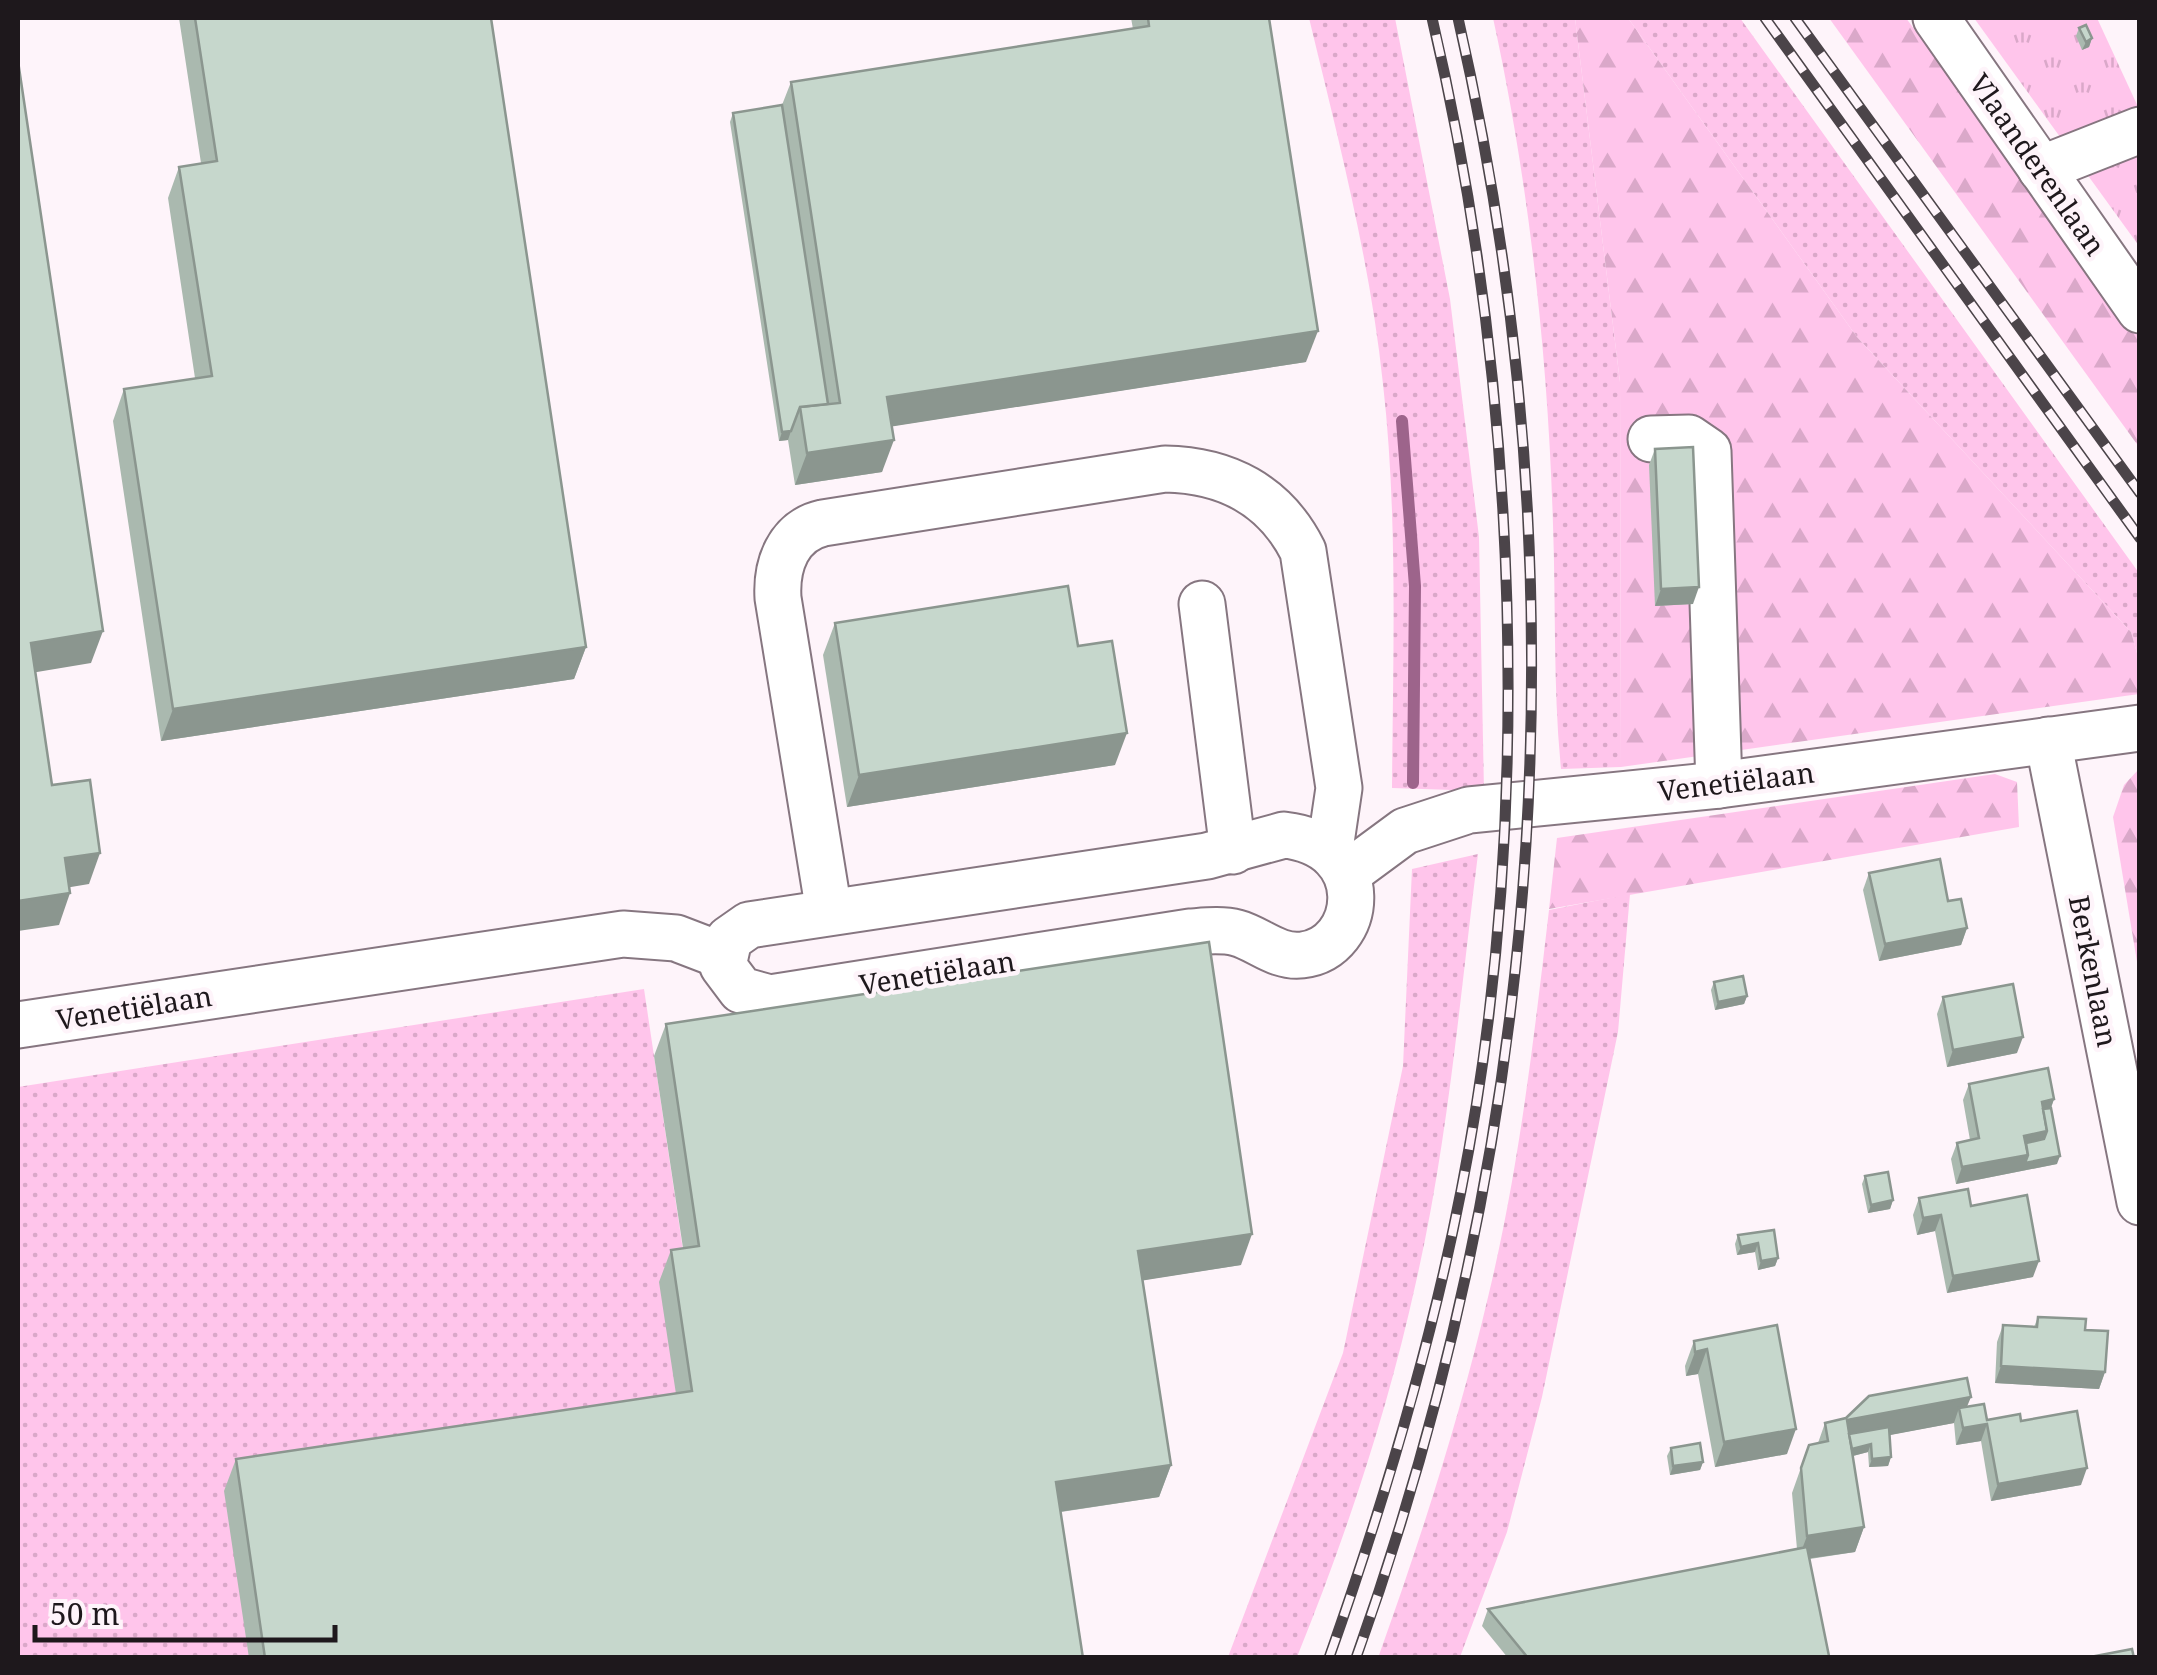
<svg xmlns="http://www.w3.org/2000/svg" width="2157" height="1675" viewBox="0 0 2157 1675" font-family="'Noto Serif',serif">
  <style>
    .grass { fill: url(#grass-dots) }
    .forest { fill: url(#forest-firs) }
    .park { fill: url(#park-tufts) }
    .lines { fill: none; stroke-linecap: round; stroke-linejoin: round }
    .stream { stroke: #9d648b; stroke-width: 12 }
    .minor-casing { stroke: #867680; stroke-width: 49 }
    .minor { stroke: #fff; stroke-width: 45 }
    .rail-casing { stroke: #4b4449; stroke-width: 11 }
    .rail { stroke: #fef4fa; stroke-width: 8; stroke-dasharray: 22; stroke-linecap: butt }
    .wall { fill: #aab9af }
    .shaded-wall { fill: #8b968f }
    .building { fill: #c6d7cc; stroke: #8b968f; stroke-width: 2.5 }
    .labels { text-anchor: middle; dominant-baseline: central; stroke-width: 9; stroke-linejoin: round; paint-order: stroke }
    .street-label { font-size: 28px; fill: #1e181c; stroke: #fef4fa }
  </style>
  <defs>
    <pattern id="grass-dots" width="8" height="8" patternUnits="userSpaceOnUse" patternTransform="scale(2.5)"><rect width="8" height="8" fill="#ffc5eb"/><path d="M2 2h.1M6 6h.1" fill="none" stroke="#daa8c9" stroke-width="1.8" stroke-linecap="round"/></pattern>
    <pattern id="forest-firs" width="22" height="20" patternUnits="userSpaceOnUse" patternTransform="scale(2.5)"><rect width="22" height="20" fill="#ffc5eb"/><path d="M5 1l3.5 6h-7zM16 11l3.5 6h-7z" fill="#daa8c9"/></pattern>
    <pattern id="park-tufts" width="24" height="20" patternUnits="userSpaceOnUse" patternTransform="scale(2.5)"><rect width="24" height="20" fill="#ffc5eb"/><path d="M3 7l-1-3M5 7V3M7 7l1-3M15 17l-1-3M17 17v-4M19 17l1-3" fill="none" stroke="#daa8c9"/></pattern>
  </defs>
  <rect width="100%" height="100%" fill="#fef4fa"/>
  <g class="grass">
    <path d="M1309 18H1395L1450 299 1479 537 1484 791 1392 788C1393 653 1398 517 1383 384 1370 260 1338 138 1309 18Z"/>
    <path d="M1493 18H1575L1620 382 1621 767 1561 769C1553 688 1556 607 1553 525 1548 356 1529 182 1493 18Z"/>
    <path d="M1628 18H1740L2139 573V660L2131 632 1857 337Z"/>
    <path d="M1478 854C1460 996 1448 1142 1416 1282 1388 1410 1346 1536 1297 1657H1228L1343 1353 1403 1066 1412 869Z"/>
    <path d="M1630 894 1618 1032 1542 1397 1507 1532 1460 1657 1378 1658C1421 1538 1460 1417 1489 1293 1519 1168 1534 1038 1549 910Z"/>
    <path d="M644 989 687 1277 680 1423 250 1657 18 1658V1087Z"/>
  </g>
  <g class="forest">
    <path d="M1575 18H1628L1857 337 2131 632 2139 660V694L1621 767 1620 382Z"/>
    <path d="M1829 18H1906L2139 336V447Z"/>
    <path d="M2139 769V974L2113 817 2124 785Z"/>
    <path d="M1995 774 2017 782 2019 827 1549 909 1557 838Z"/>
  </g>
  <path class="park" d="M1974 18H2097L2139 109V246Z"/>
  <g class="lines">
    <path class="stream" d="M1402 421 1415 586 1413 783"/>
    <g class="minor-casing">
      <g id="minor">
        <path d="M1936 18 2140 310"/>
        <path d="M2041 169 2140 130"/>
        <path d="M1651 439 1689 438 1708 451 1719 785"/>
        <path d="M1202 604 1233 851"/>
        <path d="M2048 740 2140 1202"/>
        <path d="M1284 835C1376 845 1364 948 1302 955 1277 958 1259 939 1237 933 1222 929 1205 931 1190 932L770 998 741 990 723 966 729 939 749 925 1207 856Z"/>
        <path d="M1348 873 1405 831 1469 810 1719 785 2140 728"/>
        <path d="M829 912 778 598C776 565 788 531 823 523L1165 469C1226 470 1275 495 1303 551L1339 788 1330 849"/>
        <path d="M18 1025 623 934 676 938 723 956"/>
      </g>
    </g>
    <use href="#minor" class="minor"/>
    <g class="rail-casing">
      <g id="rail">
        <path d="M1765 18 2140 538"/>
        <path d="M1795 18 2140 493"/>
        <path d="M1329 1658C1383 1505 1430 1350 1461 1191 1535 817 1519 388 1432 18"/>
        <path d="M1356 1658C1547 1124 1584 571 1458 18"/>
      </g>
    </g>
    <use href="#rail" class="rail"/>
  </g>
  <g class="wall">
    <path d="M179 18H491L586 647 574 679 161 741 113 421 124 389 195 378 168 198 179 167 201 163Z"/>
    <path d="M1131 18H1269L1306 362 892 426 882 472 795 485 788 440 779 441 730 122 733 113 782 105 791 82 1133 29Z"/>
    <path d="M2079 28 2092 38 2089 47 2082 50 2076 36Z"/>
    <path d="M1655 449 1693 604 1655 606 1649 465Z"/>
    <path d="M835 623 1078 646 1115 765 847 807 823 655Z"/>
    <path d="M1869 873 1948 901 1967 928 1961 945 1879 961 1863 890Z"/>
    <path d="M1714 982 1747 996 1744 1004 1715 1010 1711 990Z"/>
    <path d="M1943 997 2017 1053 1947 1067 1937 1014Z"/>
    <path d="M666 1024 1241 1265 1143 1280 1171 1465 1159 1497 1061 1512 1083 1658H249L224 1491 236 1459 676 1394 659 1282 671 1250 683 1248 654 1056Z"/>
    <path d="M1969 1084 2054 1099 2051 1108 2057 1164 1956 1184 1951 1159 1957 1143 1970 1140 1963 1100Z"/>
    <path d="M1865 1176 1893 1200 1890 1209 1868 1213 1862 1184Z"/>
    <path d="M1919 1198 1971 1206 2033 1277 1947 1293 1935 1231 1917 1235 1913 1215Z"/>
    <path d="M1774 1230 1778 1258 1775 1266 1758 1270 1755 1252 1737 1255 1735 1244 1738 1235Z"/>
    <path d="M2038 1317 2085 1330 2105 1372 2099 1389 1995 1383 1997 1342 2003 1325 2034 1327Z"/>
    <path d="M1777 1325 1787 1454 1715 1467 1698 1374 1686 1376 1685 1366 1694 1341Z"/>
    <path d="M1967 1407 1987 1420 2021 1421 2081 1485 1991 1501 1981 1441 1956 1445 1954 1423 1889 1435 1891 1457 1888 1466 1869 1467 1868 1452 1853 1456 1864 1527 1855 1552 1810 1559 1828 1658H1508L1482 1626 1488 1609 1797 1549 1792 1493 1809 1445 1818 1443 1825 1423Z"/>
    <path d="M1671 1448 1703 1462 1700 1470 1670 1475 1667 1456Z"/>
  </g>
  <g class="shaded-wall">
    <path d="M2092 38 2089 47 2082 50 2086 42Z"/>
    <path d="M1318 331 1306 362 876 429 887 397Z"/>
    <path d="M791 431 788 440 779 441 782 432Z"/>
    <path d="M894 440 882 472 795 485 807 453Z"/>
    <path d="M1699 587 1693 604 1655 606 1661 589Z"/>
    <path d="M103 631 91 663 19 675 31 643Z"/>
    <path d="M586 647 574 679 161 741 173 709Z"/>
    <path d="M1127 733 1115 765 847 807 859 775Z"/>
    <path d="M100 853 89 884 53 890 65 858Z"/>
    <path d="M70 893 59 925 18 931V901Z"/>
    <path d="M1967 928 1961 945 1879 961 1885 944Z"/>
    <path d="M1747 996 1744 1004 1715 1010 1718 1002Z"/>
    <path d="M2023 1037 2017 1053 1947 1067 1953 1050Z"/>
    <path d="M2054 1099 2048 1116 2040 1118 2042 1102Z"/>
    <path d="M2047 1131 2041 1148 2023 1152 2024 1136Z"/>
    <path d="M2028 1155 2060 1156 2057 1164 1956 1184 1962 1167Z"/>
    <path d="M1893 1200 1890 1209 1868 1213 1871 1205Z"/>
    <path d="M1941 1215 1935 1231 1917 1235 1923 1218Z"/>
    <path d="M1252 1234 1241 1265 1127 1283 1138 1251Z"/>
    <path d="M1758 1243 1755 1252 1737 1255 1741 1247Z"/>
    <path d="M1778 1258 1775 1266 1758 1270 1761 1261Z"/>
    <path d="M2039 1261 2033 1277 1947 1293 1953 1276Z"/>
    <path d="M1707 1349 1698 1374 1686 1376 1695 1352Z"/>
    <path d="M2001 1366 2105 1372 2099 1389 1995 1383Z"/>
    <path d="M1971 1397 1961 1421 1959 1408 1954 1423 1843 1444 1847 1420Z"/>
    <path d="M1987 1424 1981 1441 1956 1445 1963 1428Z"/>
    <path d="M1796 1429 1787 1454 1715 1467 1724 1442Z"/>
    <path d="M1871 1444 1868 1452 1841 1459 1844 1451Z"/>
    <path d="M1891 1457 1888 1466 1869 1467 1872 1459Z"/>
    <path d="M1703 1462 1700 1470 1670 1475 1673 1466Z"/>
    <path d="M1171 1465 1159 1497 1045 1514 1056 1482Z"/>
    <path d="M2087 1468 2081 1485 1991 1501 1998 1484Z"/>
    <path d="M1864 1527 1855 1552 1798 1560 1807 1536Z"/>
  </g>
  <g class="building">
    <path d="M195 18H491L586 647 173 709 124 389 212 376 179 167 217 161Z"/>
    <path d="M1148 18H1269L1318 331 887 397 894 440 807 453 800 407 840 403 791 82 1149 26Z"/>
    <path d="M2086 25 2092 38 2086 42 2079 28Z"/>
    <path d="M18 61 103 631 31 643 52 785 90 780 100 853 65 858 70 893 18 901Z"/>
    <path d="M782 105 828 404 800 407 791 431 782 432 733 113Z"/>
    <path d="M1693 447 1699 587 1661 589 1655 449Z"/>
    <path d="M1068 586 1078 646 1112 641 1127 733 859 775 835 623Z"/>
    <path d="M1940 859 1948 901 1961 899 1967 928 1885 944 1869 873Z"/>
    <path d="M1209 942 1252 1234 1138 1251 1171 1465 1056 1482 1083 1658H265L236 1459 692 1391 671 1250 699 1246 666 1024Z"/>
    <path d="M1743 976 1747 996 1718 1002 1714 982Z"/>
    <path d="M2013 984 2023 1037 1953 1050 1943 997Z"/>
    <path d="M2048 1068 2054 1099 2042 1102 2047 1131 2024 1136 2028 1155 1962 1167 1957 1143 1979 1138 1969 1084Z"/>
    <path d="M2051 1108 2060 1156 2025 1163 2028 1155 2026 1143 2044 1139 2047 1131 2043 1109Z"/>
    <path d="M1888 1172 1893 1200 1871 1205 1865 1176Z"/>
    <path d="M1968 1189 1971 1206 2027 1195 2039 1261 1953 1276 1941 1215 1923 1218 1919 1198Z"/>
    <path d="M1774 1230 1778 1258 1761 1261 1758 1243 1741 1247 1738 1235Z"/>
    <path d="M2038 1317 2086 1319 2085 1330 2108 1331 2105 1372 2001 1366 2003 1325 2037 1327Z"/>
    <path d="M1777 1325 1796 1429 1724 1442 1707 1349 1695 1352 1694 1341Z"/>
    <path d="M1967 1378 1971 1397 1847 1420 1864 1527 1807 1536 1801 1468 1809 1445 1828 1441 1825 1423 1846 1418 1869 1396Z"/>
    <path d="M1984 1404 1987 1420 2020 1414 2021 1421 2077 1411 2087 1468 1998 1484 1987 1424 1963 1428 1959 1408Z"/>
    <path d="M1889 1427 1891 1457 1872 1459 1871 1444 1852 1449 1849 1434Z"/>
    <path d="M1700 1443 1703 1462 1673 1466 1671 1448Z"/>
    <path d="M1807 1547 1829 1656 1818 1658H1528L1488 1609Z"/>
    <path d="M2132 1649 2134 1658H2085Z"/>
  </g>
  <g class="labels">
    <g class="street-label">
      <text transform="translate(2038 164) rotate(55)">Vlaanderenlaan</text>
      <text transform="translate(1736 781) rotate(-7)">Venetiëlaan</text>
      <text transform="translate(2094 971) rotate(79)">Berkenlaan</text>
      <text transform="translate(937 972) rotate(-9)">Venetiëlaan</text>
      <text transform="translate(134 1007) rotate(-9)">Venetiëlaan</text>
    </g>
  </g>
  <rect width="2157" height="1675" fill="none" stroke="#1e181c" stroke-width="40"/>
  <path d="M35 1625v15h300v-15" fill="none" stroke="#1e181c" stroke-width="5"/>
  <text x="50" y="1625" font-size="30" fill="#1e181c" stroke="#fef4fa" stroke-width="8" paint-order="stroke">50 m</text>
</svg>
